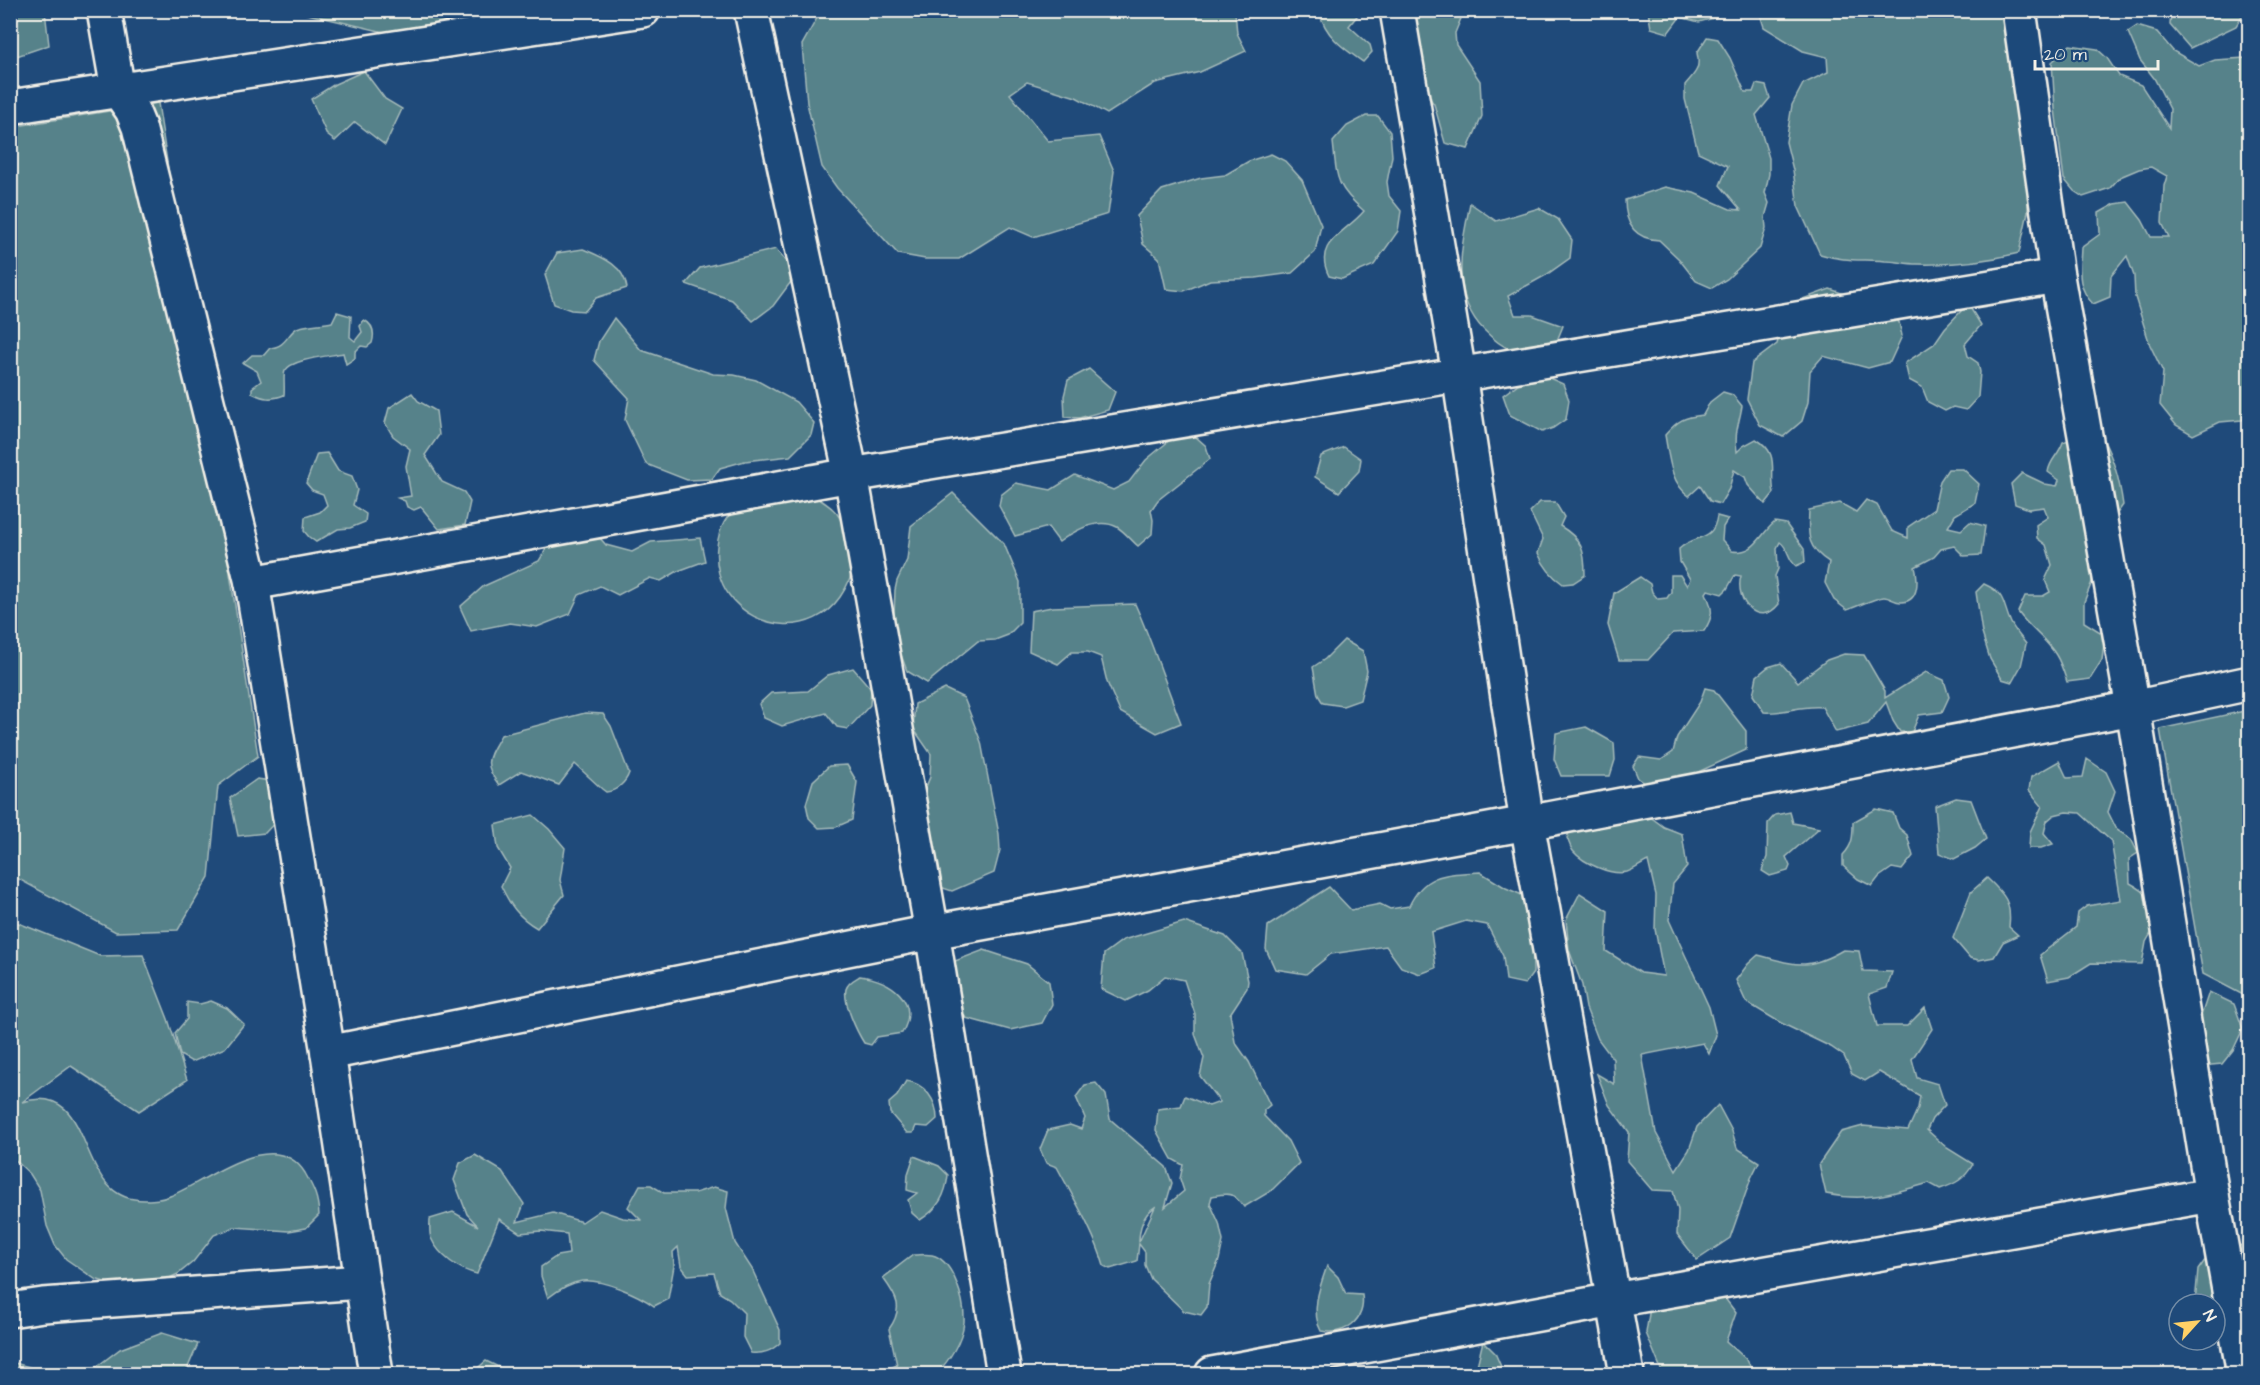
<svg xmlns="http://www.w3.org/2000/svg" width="2260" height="1385" viewBox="0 0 2260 1385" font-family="'Architects Daughter',sans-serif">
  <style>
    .green { fill: #56828a; stroke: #a5bab9; stroke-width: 1.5; fill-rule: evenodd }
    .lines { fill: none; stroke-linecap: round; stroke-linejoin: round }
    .minor-casing { stroke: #f4f1e8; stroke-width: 38 }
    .minor { stroke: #1f4a7a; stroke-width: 33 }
  </style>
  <rect width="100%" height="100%" fill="#1f4a7a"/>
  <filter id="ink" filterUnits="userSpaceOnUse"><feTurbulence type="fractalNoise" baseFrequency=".0167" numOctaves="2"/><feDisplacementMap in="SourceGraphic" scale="12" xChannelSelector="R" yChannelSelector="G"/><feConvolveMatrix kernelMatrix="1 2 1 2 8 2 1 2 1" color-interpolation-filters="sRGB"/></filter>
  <g filter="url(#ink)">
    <g class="green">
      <path d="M1729 10V14L1699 22 1680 17 1668 33 1651 28 1648 11Z"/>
      <path d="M10 11H45L49 45 11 58Z"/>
      <path d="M295 11H492L491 14 384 32Z"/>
      <path d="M1235 11 1237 33 1246 51 1200 72 1155 83 1107 114 1076 97 1027 82 1010 94 1048 141 1099 136 1114 171 1108 214 1033 237 1010 227 959 259H925L898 254 837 188 822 167 807 103 802 45 821 11Z"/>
      <path d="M1319 11H1361L1349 26 1370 45 1372 52 1363 62C1343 48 1325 36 1319 11Z"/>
      <path d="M1401 11H1464L1455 33 1456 45 1480 81 1482 116 1468 149 1445 143 1434 104 1424 90Z"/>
      <path d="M1759 11H2010L2026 112 2028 212 2019 253C1986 261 1952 265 1917 264 1906 264 1896 261 1885 261 1860 259 1845 262 1820 254L1798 206 1793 170 1786 142 1792 105 1803 84 1828 72 1827 57 1803 51 1764 27Z"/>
      <path d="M2171 11V10L2245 11 2236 26 2190 48 2170 25Z"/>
      <path d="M2137 26 2157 32 2173 51 2199 66 2215 60 2245 58 2249 51V416L2242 420 2220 422 2193 435 2176 425 2160 405 2163 372 2150 345 2135 297 2134 276 2127 256 2111 276 2110 297 2093 304C2076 286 2080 271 2081 248L2100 234 2099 213 2115 204 2128 202 2142 220 2151 237H2169L2162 223 2164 186 2167 176 2151 167 2139 169 2120 177 2110 188 2083 197 2074 191 2064 179 2055 109 2052 62 2070 45 2097 49 2107 58 2119 76 2141 85 2169 128 2170 109 2154 78 2140 60 2128 32Z"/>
      <path d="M1707 37 1718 39 1730 58 1745 92H1753L1756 84 1766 86 1770 98 1756 115 1769 158V174L1765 193 1769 203 1765 217 1766 228 1760 248 1727 279 1712 288 1696 281 1679 259 1659 240C1634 239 1625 223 1625 200L1665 187 1694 193 1730 209 1741 210 1720 185 1728 166 1698 152 1685 99V85C1695 73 1701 69 1697 53Z"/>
      <path d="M364 71 385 99 402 109 385 145 355 122 335 141 327 135 311 99 335 84Z"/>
      <path d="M158 103 258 756 218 786 209 877 178 930 116 932 17 878 11 881V127Z"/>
      <path d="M1366 116H1378L1390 132 1392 156 1387 182 1389 196 1401 211 1398 231 1374 265 1342 279 1329 276C1312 242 1346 233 1364 211 1335 186 1337 178 1333 142L1347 126Z"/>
      <path d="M1271 154 1285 161 1302 180 1321 225 1315 252 1292 273 1256 278 1210 280 1184 291 1166 289 1159 258 1143 244 1137 216 1162 190 1201 178 1225 175 1249 161Z"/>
      <path d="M1470 203 1496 221 1539 208 1558 219 1572 240 1570 258 1546 275 1508 296 1515 315H1532L1563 326 1556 343C1546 345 1520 351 1510 349 1501 346 1491 337 1484 330 1449 294 1462 246 1470 203Z"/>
      <path d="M583 249C602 257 624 265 627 288L596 298 585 311 571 310 554 304 545 275 557 253Z"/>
      <path d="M776 249 796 275 773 306 753 321 732 300 686 284 700 268Z"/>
      <path d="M1830 289 1870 303 1899 322 1902 336 1890 362 1868 368 1823 356 1810 371 1808 402 1802 421 1783 437 1760 425 1747 399 1752 363 1777 344 1789 304Z"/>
      <path d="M1963 309H1971L1981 325 1965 344 1968 356 1978 363 1980 372 1978 397 1966 410 1953 407 1945 411 1928 402 1922 387 1909 380 1905 363 1934 344 1945 328Z"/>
      <path d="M337 312 351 316 350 337 355 341 362 332 360 326 364 320C374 325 375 333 372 343L367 347 361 346 355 352V358L346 364 343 353C330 356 291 359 285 371 283 374 285 387 284 395 271 400 264 399 252 393V388L261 381 257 371 243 363 252 355H264L270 348C286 347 287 334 297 328 304 325 323 324 332 322Z"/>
      <path d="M614 318 641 350 713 374 734 375 756 380 796 402 814 423 811 435 790 456 745 461 720 468 712 479 687 480 646 464 625 420 629 398 594 360 599 341Z"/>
      <path d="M1089 369 1115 392 1108 410 1079 418 1065 417 1064 396 1068 380Z"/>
      <path d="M1547 377 1563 384 1569 400 1566 419 1553 428 1542 432 1510 415 1503 395 1518 384Z"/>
      <path d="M1723 392 1733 395 1742 406C1739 425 1734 432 1737 452L1743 446 1756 439C1781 454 1769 470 1774 493L1765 504 1748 485 1745 477 1734 470 1729 489 1720 504 1710 501 1700 486 1689 496C1670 483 1669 456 1665 435 1678 420 1684 417 1703 415L1710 402Z"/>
      <path d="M412 393 418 401 436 411 439 435 425 455 442 482 464 492 470 502 465 525 439 529 421 507 414 510 407 507 405 501 398 498 411 496 406 466 410 449 393 436 385 423 389 408Z"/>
      <path d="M1187 429 1206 446 1210 459 1158 500 1151 510 1153 520 1152 534 1138 546C1132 541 1124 531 1117 527 1098 517 1074 531 1059 542L1048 527 1015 536 999 506 1001 495 1016 483 1051 490 1075 475 1113 490 1129 482 1146 460 1170 440Z"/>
      <path d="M2101 435C2114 460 2119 477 2123 505L2113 519 2083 520 2087 543 2095 564 2092 582 2084 602V622L2105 635 2102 660 2090 679 2067 682C2064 673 2061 663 2056 655 2046 638 2029 628 2018 612L2025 596H2043L2050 592 2045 580 2052 565 2046 545 2037 538 2036 525 2048 517 2044 507 2029 509 2015 504 2011 484 2022 473 2045 484 2057 486 2059 480 2048 472C2050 459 2059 455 2063 442L2077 437Z"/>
      <path d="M1344 447 1361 459 1359 471 1339 492 1315 477 1321 456Z"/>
      <path d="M327 453 338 471 352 476 357 490 353 505 366 514 365 522 350 528 338 529 316 542 309 537 304 531 305 517 320 512 327 505 323 494 312 490 306 483 317 454Z"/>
      <path d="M1948 469H1963L1979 484 1975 503 1955 515 1948 527 1961 530 1970 522 1985 526 1981 555 1964 556 1954 546 1941 549 1934 557 1915 567C1918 578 1920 601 1902 602 1896 603 1890 597 1884 597 1878 597 1855 607 1847 610L1834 600 1825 583 1829 562C1806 547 1808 535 1809 510L1840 503 1856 512 1866 500 1877 505 1892 531 1908 538V527L1934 509 1940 481Z"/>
      <path d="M807 492C836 508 842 513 849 546 850 551 853 558 853 563 853 575 847 587 840 597 813 636 756 632 729 595 710 569 712 524 740 505 748 499 794 494 807 492Z"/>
      <path d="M953 493 1004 544 1020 582V623L1008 635 995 640 978 641 927 683 907 671 896 641 894 616 895 590 897 581 907 560 911 526Z"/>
      <path d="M1540 502H1555L1564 517 1560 526C1582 539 1585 550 1585 575L1573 583 1563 584C1551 576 1544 567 1538 553L1543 539 1530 512Z"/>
      <path d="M1717 516 1728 519 1723 527 1722 540 1732 551C1755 555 1759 535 1775 522L1786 524 1804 549 1805 562 1796 566C1787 559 1789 548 1780 542L1777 548 1778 569 1775 576 1779 604C1759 629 1734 601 1741 576L1735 575 1727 589 1722 594 1708 590 1706 593C1713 609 1714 616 1704 631L1673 633 1648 660H1619L1608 625 1614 593 1640 577 1650 584 1652 592 1658 599 1667 598 1671 592V575H1680L1687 586 1690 579 1680 562 1679 549C1697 533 1713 543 1717 516Z"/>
      <path d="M588 524 606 545 632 552 651 542 700 538 705 561 678 571 661 581 650 578 618 595 600 586 579 595 570 614 537 627 510 623 471 631 460 607 484 586 539 561 551 541Z"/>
      <path d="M1984 584C2007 594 2002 604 2011 623 2015 631 2021 637 2026 644L2021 666 2012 682 2002 679 1990 659 1982 633 1976 592Z"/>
      <path d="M1135 604C1153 644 1165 683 1181 723L1157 733 1120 712 1107 682 1101 657 1088 652H1072L1058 664 1029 651 1031 611 1052 607Z"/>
      <path d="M1344 640 1363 651 1367 671 1360 700 1343 706 1323 703 1318 695 1313 667 1325 659Z"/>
      <path d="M1844 654 1864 655 1885 691V698L1926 672 1944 680 1949 697 1942 712 1919 715 1912 732H1900L1893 721 1886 702 1868 724 1836 732 1822 707C1799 705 1785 714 1764 712L1753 695 1757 676 1768 667 1781 663 1798 682 1827 660Z"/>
      <path d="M853 668 871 689 870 705 848 729 837 727 826 713 782 726 764 718 759 704 771 693 808 691 828 675Z"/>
      <path d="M1705 688 1714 690 1746 731V750L1683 779 1649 786 1638 778 1633 766 1639 757 1661 760 1673 752 1677 737 1700 702Z"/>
      <path d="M945 689 964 698 981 742 999 834 1000 850 994 873 952 891 940 887 918 806 930 777 931 754 913 728 915 704Z"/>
      <path d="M2249 710H2250L2249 998 2203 974 2160 729Z"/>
      <path d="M585 713 603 714 611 726 629 773C626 782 617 791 606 792L602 789 575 764 559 785 521 771 499 785C482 763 488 758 501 735Z"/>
      <path d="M1586 727 1614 743 1615 760 1610 776H1561L1554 759 1556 733Z"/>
      <path d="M2087 759 2106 772 2115 791 2108 812 2117 830 2131 839 2138 853 2129 859 2130 883C2149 893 2153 900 2158 921L2146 942 2142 964 2091 963 2069 977 2048 981 2040 955 2076 927 2078 913 2087 906 2121 900 2111 841 2080 813 2066 812 2054 815 2047 821 2044 833 2053 844 2041 848H2029L2030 832 2042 806 2029 790 2031 777 2059 761 2067 778 2083 777Z"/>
      <path d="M847 765 857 782 852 820 836 827 819 828 809 818 806 804 813 781 829 766Z"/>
      <path d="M257 779 285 783 279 818 265 833 238 836 230 798Z"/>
      <path d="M1956 798 1971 800 1986 839 1975 848 1954 859 1939 853 1935 806Z"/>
      <path d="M1876 809 1893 813 1899 828 1907 835 1913 856 1902 870 1892 868 1879 877 1872 886 1858 879 1843 866V855C1853 845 1853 836 1853 822Z"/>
      <path d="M1790 812 1793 823 1819 828 1786 857 1790 866 1788 871 1770 876 1762 871 1767 857 1768 823 1775 815Z"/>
      <path d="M1645 813 1664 827 1682 834 1687 867 1673 884 1669 920 1709 1007 1716 1035 1709 1054 1703 1043 1642 1055 1656 1133 1676 1170 1689 1150 1697 1127 1718 1105 1732 1131 1737 1148 1759 1162 1751 1178 1730 1238 1697 1260 1677 1234 1678 1210 1673 1191 1652 1190 1627 1161 1629 1132 1609 1105 1597 1074 1614 1084 1613 1059 1598 1039 1586 1008 1582 985 1569 950 1566 920 1580 893 1608 911 1606 951 1641 973 1664 976 1655 929 1656 895 1648 861C1641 864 1634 870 1627 872 1611 876 1583 863 1573 851 1570 847 1569 842 1567 838L1573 822Z"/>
      <path d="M533 815 549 829 565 848 560 880 564 895 537 928C518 917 510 905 501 886L510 868 498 848 495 825Z"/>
      <path d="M1480 872 1506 888 1529 898 1532 913 1533 973 1525 984 1506 980 1503 956 1487 925 1466 921 1431 932 1436 968 1420 974 1401 967 1386 946 1331 954 1306 974 1275 969 1266 949 1268 926 1329 887 1351 910 1380 904 1390 909 1409 906C1425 872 1447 874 1480 872Z"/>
      <path d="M1987 878C2005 895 2012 902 2009 927L2018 935 2003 942 1994 957 1979 960 1970 958 1953 938 1971 892Z"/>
      <path d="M11 920 100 956 143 955 168 1019 187 1080 139 1111 71 1066 22 1102C96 1080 74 1190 134 1199 144 1201 161 1200 170 1196 206 1182 275 1124 305 1173 314 1189 318 1197 319 1215L306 1228 289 1231 234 1227 214 1235 193 1262 178 1274 161 1282 111 1284 95 1279 66 1259 55 1245 47 1226 40 1190 30 1174 11 1156Z"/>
      <path d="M1184 922 1225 936 1242 953 1248 981 1247 988 1230 1014 1235 1042 1249 1062 1270 1105 1264 1110V1116L1288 1141 1299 1163 1271 1191 1244 1207C1233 1192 1230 1193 1212 1196L1210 1203 1219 1223 1223 1241 1219 1260 1209 1284 1207 1307 1201 1315 1184 1311 1151 1279 1145 1265V1252L1139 1244 1137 1261 1110 1269 1104 1266C1094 1232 1074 1199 1057 1167L1046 1163 1040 1149 1048 1130 1070 1125 1081 1129 1085 1118 1076 1097 1085 1085 1096 1083 1106 1095 1110 1119 1166 1167 1172 1183 1165 1207 1184 1191 1180 1179 1183 1165 1172 1159 1156 1130 1158 1109 1181 1106 1185 1096 1209 1106 1220 1102 1200 1076 1204 1058 1195 1034V1014L1184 980 1165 976 1148 990 1126 1001 1101 989 1104 954 1123 940ZM1155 1207 1139 1242C1139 1229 1143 1214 1155 1207Z"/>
      <path d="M984 950 1027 964 1049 982 1052 1004 1042 1023 1010 1030 966 1018 955 1003 947 977 955 961Z"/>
      <path d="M1843 950 1859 951 1863 971 1892 972 1887 988 1869 994 1877 1026H1907L1925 1008 1932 1029 1912 1059 1917 1078 1938 1084 1945 1105 1932 1119 1927 1130 1947 1148 1973 1164C1965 1179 1955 1184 1940 1189L1929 1183C1890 1194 1867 1202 1826 1194L1819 1164 1841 1132 1863 1126 1908 1130 1918 1108 1920 1096 1879 1072 1865 1081 1852 1074 1844 1056 1831 1047 1781 1023 1746 1002 1736 980 1748 964 1758 955C1796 965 1807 971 1843 950Z"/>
      <path d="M860 976C890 980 921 1000 902 1033L877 1037 871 1045 864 1043C857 1032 843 1003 846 989 848 982 855 979 860 976Z"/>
      <path d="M2209 992 2234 1004 2243 1029 2233 1050 2222 1064 2201 1066 2176 1014 2201 1016Z"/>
      <path d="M211 1001 227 1008 244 1024 225 1048 192 1062 180 1055 175 1033 187 1019V1002L200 1004Z"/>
      <path d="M906 1081C925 1083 937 1101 937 1119L928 1127 916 1126 913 1133H907L890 1113 889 1103 897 1096Z"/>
      <path d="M475 1155 502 1171 524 1204 517 1222 553 1213 582 1222 600 1210 623 1218 641 1220 628 1207 640 1185H651L664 1193H695L714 1187 728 1191 726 1208 735 1243 752 1269 780 1330V1343C771 1351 764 1354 751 1353L743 1337 744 1313 730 1299 720 1293 714 1273 688 1275 681 1266 678 1247 673 1252 674 1266 668 1299 654 1306C638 1294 602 1279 582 1281 569 1283 558 1290 548 1298L541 1276V1267L557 1256 569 1254 567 1234 541 1231 520 1233 499 1219 477 1274C459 1270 439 1256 431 1238 429 1233 430 1224 430 1219L453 1212 478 1226 467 1214 454 1180 460 1163Z"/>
      <path d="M914 1156 939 1166 948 1175C946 1195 938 1209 920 1220L912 1213 908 1200 917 1193 907 1190 908 1174Z"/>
      <path d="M2235 1245 2249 1246V1349L2225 1345 2215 1331V1304H2195L2198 1270 2211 1252Z"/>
      <path d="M913 1255C919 1255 926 1254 932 1255 954 1260 965 1302 964 1322 962 1341 949 1361 936 1374H877L897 1365 889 1329C904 1308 897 1297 883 1278Z"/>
      <path d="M1327 1266 1338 1277 1346 1294 1362 1295C1366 1320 1345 1336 1321 1331 1310 1311 1320 1286 1327 1266Z"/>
      <path d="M1718 1289 1736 1313 1726 1341 1747 1360 1754 1374H1663L1646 1333 1652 1295Z"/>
      <path d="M162 1333 198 1344 185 1374H87L120 1349Z"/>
      <path d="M1483 1341 1495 1353 1502 1369 1519 1370V1374H1475Z"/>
      <path d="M486 1361 513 1374H471Z"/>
      <path d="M11 1362 29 1367 41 1374H11Z"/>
    </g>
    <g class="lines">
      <g class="minor-casing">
        <g id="minor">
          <path d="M104 10 118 90 132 110 139 127 252 583 328 1053 376 1374"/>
          <path d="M751 10 851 475 932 932 1004 1374"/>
          <path d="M1397 10 1459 374 1527 823 1627 1374"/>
          <path d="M2019 10 2057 276 2133 708 2212 1195 2244 1374"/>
          <path d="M10 107 643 10"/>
          <path d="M252 583 851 475 2057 276"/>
          <path d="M328 1053 932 932 1527 823 2133 708 2250 683"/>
          <path d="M10 1310 43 1305 361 1282"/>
          <path d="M1212 1374 1614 1300 2212 1195"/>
        </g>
      </g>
      <use href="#minor" class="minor"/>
    </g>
  </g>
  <rect width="2260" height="1385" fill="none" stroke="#1f4a7a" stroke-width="36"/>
  <rect x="18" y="18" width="2224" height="1349" fill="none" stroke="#f4f1e8" stroke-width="2" filter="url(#ink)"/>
  <g transform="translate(2197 1322) rotate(63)"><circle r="28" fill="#1f4a7a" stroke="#748da6" stroke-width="1.5"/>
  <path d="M0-4.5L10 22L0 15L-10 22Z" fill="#ffd166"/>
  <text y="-9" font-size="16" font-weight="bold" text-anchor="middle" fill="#f4f1e8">N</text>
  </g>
  <path d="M2035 60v9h123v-9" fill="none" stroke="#f4f1e8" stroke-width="3"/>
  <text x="2044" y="60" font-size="18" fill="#f4f1e8" stroke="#1f4a7a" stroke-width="4.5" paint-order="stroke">20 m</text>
</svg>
